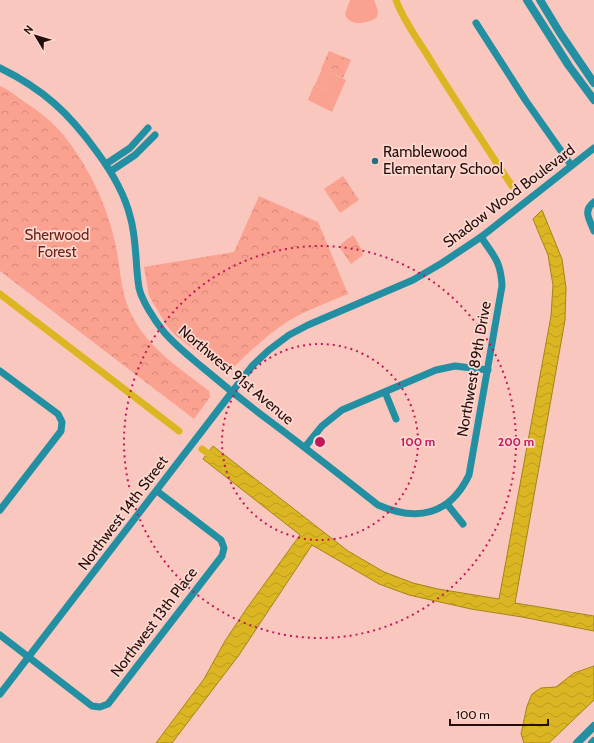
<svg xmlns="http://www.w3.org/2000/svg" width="594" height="743" viewBox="0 0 594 743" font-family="Cabin,sans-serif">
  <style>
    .grass { fill: #faa18f }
    .park { fill: url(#park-crowns) }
    .water { fill: url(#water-waves); stroke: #a4841b }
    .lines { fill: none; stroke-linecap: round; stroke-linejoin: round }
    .canal { stroke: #dcb622; stroke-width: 7 }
    .minor { stroke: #228fa2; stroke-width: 7 }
    .tertiary { stroke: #228fa2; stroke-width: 8 }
    .ring { fill: none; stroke: #c2185b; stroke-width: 2; stroke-dasharray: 2 4 }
    .poi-dot { fill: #286e7c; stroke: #fed8d0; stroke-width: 1.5 }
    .labels { text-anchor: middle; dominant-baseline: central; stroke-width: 3.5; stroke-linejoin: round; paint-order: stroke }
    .poi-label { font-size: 15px; fill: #230e0a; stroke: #fed8d0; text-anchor: start }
    .street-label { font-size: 15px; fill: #230e0a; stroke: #fed8d0 }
    .park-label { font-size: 15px; fill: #6d2214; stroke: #fed8d0 }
    .centre { fill: #c2185b; stroke: #fed8d0; stroke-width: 2 }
    .ring-label { font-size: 12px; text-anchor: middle; font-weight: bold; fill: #c2185b; stroke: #fed8d0; stroke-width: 3.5; stroke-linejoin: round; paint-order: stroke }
  </style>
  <defs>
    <pattern id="park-crowns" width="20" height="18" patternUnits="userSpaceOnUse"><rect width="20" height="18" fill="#faa18f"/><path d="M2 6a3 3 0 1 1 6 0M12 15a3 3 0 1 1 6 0" fill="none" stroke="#d6897a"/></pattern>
    <pattern id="water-waves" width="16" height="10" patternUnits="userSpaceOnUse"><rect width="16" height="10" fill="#dcb622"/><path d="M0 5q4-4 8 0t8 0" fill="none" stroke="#bc9b1d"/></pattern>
  </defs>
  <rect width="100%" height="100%" fill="#f9c7bd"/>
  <g class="grass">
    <path d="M350 0H374L378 11 377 17C368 24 349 27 345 14Z"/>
    <path d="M322 69 346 80 332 112 308 100 314 85 332 93 315 85Z"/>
  </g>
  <g class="park">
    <path d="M329 51 351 60 343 78 321 69Z"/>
    <path d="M0 86C8 89 16 96 23 101 36 109 50 120 60 131 87 163 106 202 115 242 120 263 120 286 128 307 144 346 177 366 209 391L210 397 194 419 0 271Z"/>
    <path d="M343 176 359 200 340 213 324 189Z"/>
    <path d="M259 196 318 222 348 294C333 300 318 306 303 313 275 327 252 349 230 371L227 372 222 371 175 335 167 326 149 296 144 267 234 252Z"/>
    <path d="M353 235 362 250 363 255 351 264 340 248 341 244Z"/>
  </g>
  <g class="water">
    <path d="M542 210 562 259 566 288 565 320 515 603 594 616V631L522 617 471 609 409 595 379 584 312 545 239 655 172 743H156L204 679 225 641 247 608 300 535 203 459 213 446 348 551 384 572 413 583 438 589 499 599 551 316 553 285 548 255 533 219Z"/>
    <path d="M594 666V700L549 743H524L521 734 527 706 532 694 541 688 556 687 574 673Z"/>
  </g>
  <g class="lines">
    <g class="canal">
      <path d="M396 0C404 22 419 41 431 61 457 103 485 145 512 186"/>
      <path d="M0 294 179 431"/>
      <path d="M202 449 214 458"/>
    </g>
    <g class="minor">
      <path d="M476 23 526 101 571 165"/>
      <path d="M0 68C43 89 69 113 97 152 111 171 124 192 130 216 137 239 135 264 139 288 142 301 155 321 164 332 175 345 189 356 202 367 222 384 242 400 263 416 302 445 340 475 378 505 417 522 450 515 469 475L502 286C501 262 494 256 481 237"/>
      <path d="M106 164 130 148 148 128"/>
      <path d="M111 171 135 155 155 135"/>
      <path d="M594 202C582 211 590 220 594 231"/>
      <path d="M0 371 58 414 62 422 61 431 0 510"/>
      <path d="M385 392 396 419"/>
      <path d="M305 447 322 426 342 410 436 370 455 366 488 370"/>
      <path d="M447 504 463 524"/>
      <path d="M0 635 92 706 100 707 108 704 222 556 224 548 221 540 157 491"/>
      <path d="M0 694 232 392 253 365 269 350 289 335 308 325 413 280 442 263 481 237 594 148"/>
    </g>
    <g class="tertiary">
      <path d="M527 0 569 66 594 100"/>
      <path d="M540 0 560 33 594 83"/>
      <path d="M577 743 594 726"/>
      <path d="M592 743 594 741"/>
    </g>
  </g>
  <g class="ring">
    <circle cx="320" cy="442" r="98"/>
    <circle cx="320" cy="442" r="196"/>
  </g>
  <circle class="poi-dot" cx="375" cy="161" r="4"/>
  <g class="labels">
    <g class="poi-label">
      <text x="383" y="152">Ramblewood<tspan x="383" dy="17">Elementary School</tspan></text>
    </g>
    <g class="street-label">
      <text transform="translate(509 196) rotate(-37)">Shadow Wood Boulevard</text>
      <text transform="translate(474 369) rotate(-80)">Northwest 89th Drive</text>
      <text transform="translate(236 375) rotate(40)">Northwest 91st Avenue</text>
      <text transform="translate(123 513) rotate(-53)">Northwest 14th Street</text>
      <text transform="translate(154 622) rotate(-53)">Northwest 13th Place</text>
    </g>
    <g class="park-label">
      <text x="57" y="235">Sherwood<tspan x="57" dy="17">Forest</tspan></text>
    </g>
  </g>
  <circle cx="320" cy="442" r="6" class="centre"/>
  <g class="ring-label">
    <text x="418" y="446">100 m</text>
    <text x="516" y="446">200 m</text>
  </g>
  <g transform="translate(36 36) rotate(308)" stroke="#fed8d0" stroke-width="3" paint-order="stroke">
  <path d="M0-3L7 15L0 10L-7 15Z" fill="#230e0a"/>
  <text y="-6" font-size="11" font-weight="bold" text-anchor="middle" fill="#230e0a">N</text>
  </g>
  <path d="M450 719v6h98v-6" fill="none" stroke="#230e0a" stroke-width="2"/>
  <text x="456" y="719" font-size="12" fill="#230e0a" stroke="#fed8d0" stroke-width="3" paint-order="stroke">100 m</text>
</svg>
